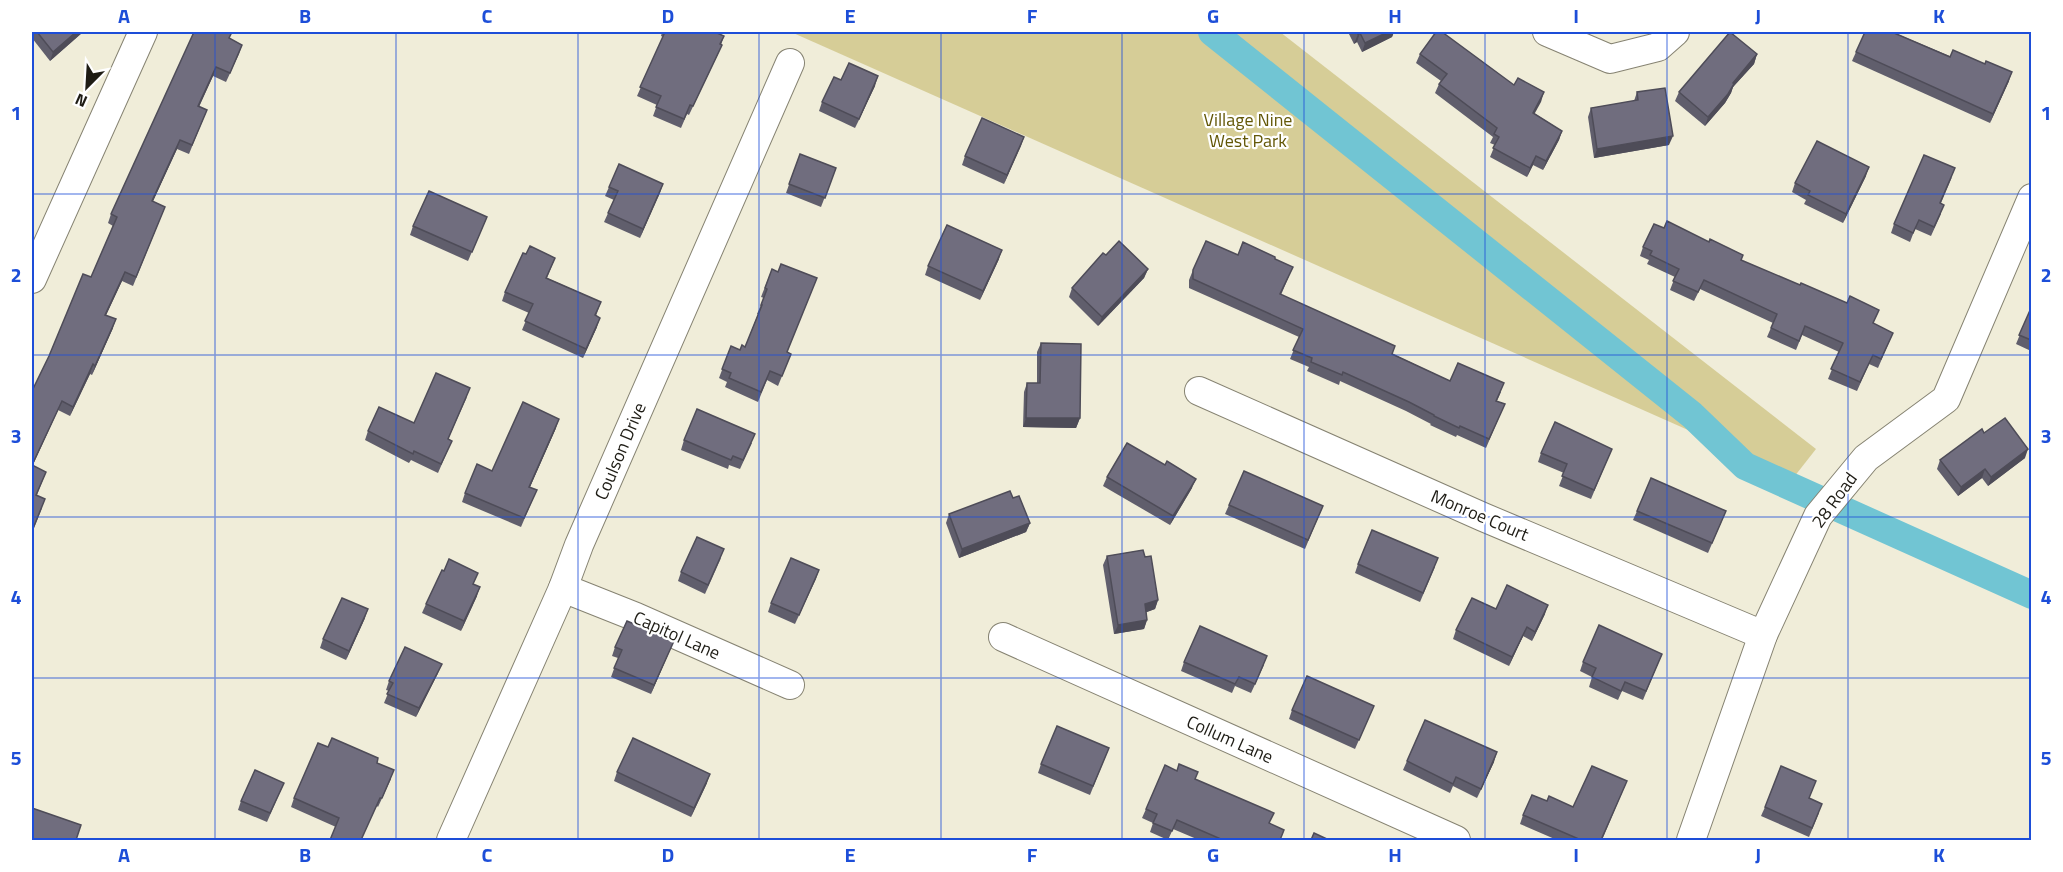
<svg xmlns="http://www.w3.org/2000/svg" width="2063" height="872" viewBox="0 0 2063 872" font-family="'Titillium Web',sans-serif">
  <style>
    .green { fill: #d6cd97 }
    .lines { fill: none; stroke-linecap: round; stroke-linejoin: round }
    .canal { stroke: #71c5d3; stroke-width: 28 }
    .minor-casing { stroke: #868372; stroke-width: 30 }
    .minor { stroke: #fff; stroke-width: 28 }
    .wall { fill: #605e6c }
    .shaded-wall { fill: #4e4c58 }
    .building { fill: #706d7e; stroke: #4e4c58; stroke-width: 1.5 }
    .grid { fill: none; stroke: #1d4ed8; stroke-width: 1.5; stroke-opacity: 0.55 }
    .labels { text-anchor: middle; dominant-baseline: central; stroke-width: 4.5; stroke-linejoin: round; paint-order: stroke }
    .park-label { font-size: 18px; fill: #635707; stroke: #fff }
    .street-label { font-size: 18px; fill: #1e1c15; stroke: #fff }
    .neatline { fill: none; stroke: #1d4ed8; stroke-width: 2 }
    .grid-label { font-size: 20px; text-anchor: middle; font-weight: bold; fill: #1d4ed8 }
  </style>
  <rect width="100%" height="100%" fill="#f0edd9"/>
  <path class="green" d="M791 32H1280L1816 449 1794 477Z"/>
  <g class="lines">
    <path class="canal" d="M1212 32 1692 415 1745 466 2032 595"/>
    <g class="minor-casing">
      <g id="minor">
        <path d="M1547 32 1610 59 1658 47 1675 32"/>
        <path d="M32 279 143 32"/>
        <path d="M1199 391 1483 517 1763 635"/>
        <path d="M563 588 636 617 790 685"/>
        <path d="M1003 637 1456 840"/>
        <path d="M451 840 563 588 579 545 790 63"/>
        <path d="M1691 840 1763 635 1818 516 1866 458 1946 399 2032 198"/>
      </g>
    </g>
    <use href="#minor" class="minor"/>
  </g>
  <g class="wall">
    <path d="M32 32H83L50 61 32 38Z"/>
    <path d="M662 32H715L724 36 718 54 689 115 687 114 681 128 653 116 657 105 637 96 663 37 661 36Z"/>
    <path d="M1348 32H1394L1392 37 1362 52 1357 42 1354 44Z"/>
    <path d="M1895 33 2009 81 1990 123 1852 61 1856 52Z"/>
    <path d="M229 39 242 45 239 54 226 82 213 76 199 107 207 110 189 154 177 149 153 201 165 207 133 286 122 281 106 315 113 328 92 375 90 374 70 416 58 410 32 466 46 472 37 495 42 508 32 533V391L91 277 113 226 108 223 111 214Z"/>
    <path d="M1420 54 1514 85 1544 92 1534 113 1562 131 1559 140 1543 170 1533 165 1527 177 1490 157 1495 145 1490 143 1493 137 1435 93 1439 84 1441 81 1416 63Z"/>
    <path d="M1757 54 1754 64 1733 87 1731 93 1725 103 1705 126 1675 101 1679 92Z"/>
    <path d="M841 80 875 86 855 128 819 111 822 102Z"/>
    <path d="M1637 92 1669 145 1594 158 1588 117 1591 108 1634 101Z"/>
    <path d="M1024 137 1004 184 962 165 965 156Z"/>
    <path d="M800 154 836 168 821 207 786 193Z"/>
    <path d="M1866 176 1843 223 1804 204 1806 200 1792 192 1795 183Z"/>
    <path d="M1952 177 1941 203V214L1931 236 1915 229 1910 242 1891 233 1894 224Z"/>
    <path d="M663 184 640 238 604 222 614 200 605 196 609 187Z"/>
    <path d="M487 217 468 261 410 235 413 226Z"/>
    <path d="M1664 228 1709 242 1743 255 1741 260 1893 333 1878 368 1869 364 1857 391 1828 379 1839 352 1802 335 1796 350 1767 337 1773 323 1700 289 1694 301 1670 290 1675 277 1647 264 1649 260 1640 256 1643 247Z"/>
    <path d="M526 254 555 258 547 278 601 302 596 316 597 327 583 358 522 330 529 313 502 301 505 292Z"/>
    <path d="M1106 255 1148 269 1144 278 1098 326 1069 297 1072 288Z"/>
    <path d="M1238 255 1275 259 1289 276 1281 295 1393 354 1450 381 1501 392 1497 401 1501 413 1486 448 1457 435 1456 437 1430 425 1431 424 1406 411 1340 381 1339 385 1307 371 1309 367 1290 359 1299 337 1189 288V280L1193 270Z"/>
    <path d="M999 259 980 300 925 275 928 266Z"/>
    <path d="M772 269 787 353 791 354 778 386 767 380 758 402 725 387 727 382 719 378 731 346 740 350 745 347 758 314H757L764 298 761 297Z"/>
    <path d="M2031 308V351L2016 344Z"/>
    <path d="M1041 343 1080 418 1076 428 1023 427 1024 392 1027 383H1037V352Z"/>
    <path d="M467 397 448 439V450L438 473 411 460 409 463 365 440 368 431 414 423Z"/>
    <path d="M556 428 530 487 533 499 521 527 462 502 465 493 492 471Z"/>
    <path d="M1984 433 2025 458 1988 486 1982 478 1958 496 1937 469 1940 460Z"/>
    <path d="M684 440 752 443 740 469 729 465 728 469 681 450Z"/>
    <path d="M1612 449 1591 499 1559 486 1564 473 1538 462 1541 453Z"/>
    <path d="M1107 477 1192 488 1170 525 1103 486Z"/>
    <path d="M1229 505 1323 506 1305 549 1225 514Z"/>
    <path d="M1637 511H1726L1708 553 1633 520Z"/>
    <path d="M949 514 1030 523 1026 532 959 558 946 523Z"/>
    <path d="M1107 556 1145 557 1158 600 1155 609 1146 612 1147 620 1144 629 1114 634 1103 565Z"/>
    <path d="M721 558 705 594 678 581 681 572Z"/>
    <path d="M1358 564 1435 567 1420 602 1355 573Z"/>
    <path d="M819 570 795 624 768 612 771 603Z"/>
    <path d="M473 584 477 596 461 631 422 613 426 604Z"/>
    <path d="M1496 609 1545 614 1532 641 1523 636 1509 666 1453 639 1456 630Z"/>
    <path d="M365 618 346 660 320 648 323 639Z"/>
    <path d="M615 647 670 650 651 694 611 677 618 658 612 656Z"/>
    <path d="M1662 654 1643 700 1622 691 1618 700 1589 687 1592 677 1580 671 1583 662Z"/>
    <path d="M1184 662 1264 665 1251 693 1235 686 1232 693 1181 671Z"/>
    <path d="M438 673 416 717 384 703 389 691 386 690 389 681Z"/>
    <path d="M1292 710 1370 715 1355 749 1289 719Z"/>
    <path d="M328 747 377 763 391 779 378 807 377 806 336 827 291 807 294 798Z"/>
    <path d="M1109 748 1090 795 1038 773 1041 764Z"/>
    <path d="M1407 761 1494 762 1477 798 1453 786 1450 793 1403 770Z"/>
    <path d="M617 772 707 783 691 817 614 781Z"/>
    <path d="M1195 779 1270 824 1284 830 1280 840H1199L1173 829 1168 840 1150 832 1153 823 1142 818 1146 809Z"/>
    <path d="M1627 781 1602 840H1557L1520 824 1523 815 1547 801 1573 807Z"/>
    <path d="M284 783 267 822 238 810 241 801Z"/>
    <path d="M1809 798 1819 813 1809 837 1761 816 1765 807Z"/>
  </g>
  <g class="shaded-wall">
    <path d="M76 32H83L50 61 53 52Z"/>
    <path d="M1388 32H1394L1392 37 1362 52 1365 43Z"/>
    <path d="M1360 33 1357 42 1354 44 1358 34Z"/>
    <path d="M1757 54 1754 64 1733 87 1731 93 1725 103 1705 126 1708 117 1733 83Z"/>
    <path d="M216 67 213 76 195 115 198 106Z"/>
    <path d="M2012 72 2009 81 1990 123 1993 114Z"/>
    <path d="M878 76 875 86 855 128 859 119Z"/>
    <path d="M1544 92 1541 102 1530 122 1533 113Z"/>
    <path d="M1562 131 1559 140 1543 170 1546 161Z"/>
    <path d="M1673 136 1669 145 1594 158 1597 149Z"/>
    <path d="M1024 137 1021 146 1004 184 1007 175Z"/>
    <path d="M180 140 177 149 149 210 152 201Z"/>
    <path d="M1536 156 1533 165 1527 177 1530 168Z"/>
    <path d="M1869 167 1866 176 1843 223 1846 214Z"/>
    <path d="M663 184 660 193 640 238 643 229Z"/>
    <path d="M1002 250 999 259 980 300 983 291Z"/>
    <path d="M1148 269 1144 278 1098 326 1102 317Z"/>
    <path d="M125 272 122 281 102 324 105 315Z"/>
    <path d="M600 318 597 327 583 358 586 349Z"/>
    <path d="M116 319 113 328 92 375 95 366Z"/>
    <path d="M93 364 90 374 70 416 73 407Z"/>
    <path d="M62 401 58 410 32 467V465Z"/>
    <path d="M1026 418H1080L1076 428 1023 427Z"/>
    <path d="M559 419 556 428 526 496 529 487Z"/>
    <path d="M2028 449 2025 458 1988 486 1991 477Z"/>
    <path d="M1985 469 1982 478 1958 496 1961 487Z"/>
    <path d="M1196 479 1192 488 1170 525 1173 516Z"/>
    <path d="M1030 523 1026 532 959 558 962 549Z"/>
    <path d="M819 570 816 579 795 624Z"/>
    <path d="M480 587 477 596 461 631 464 621Z"/>
    <path d="M1158 600 1155 609 1142 614 1145 604Z"/>
    <path d="M1548 605 1545 614 1532 641 1535 632Z"/>
    <path d="M368 609 365 618 346 660 349 651Z"/>
    <path d="M1147 620 1144 629 1114 634 1118 625Z"/>
    <path d="M1527 627 1523 636 1509 666 1512 657Z"/>
    <path d="M674 641 670 650 651 694 654 685Z"/>
    <path d="M442 664 438 673 416 717 419 708Z"/>
    <path d="M1497 752 1494 762 1477 798 1481 789Z"/>
    <path d="M710 774 707 783 691 817 694 808Z"/>
  </g>
  <g class="building">
    <path d="M37 32H76L53 52Z"/>
    <path d="M194 32H232L229 38 242 45 230 73 216 67 198 106 207 110 192 145 180 140 152 201 165 207 136 277 125 272 105 315 116 319 95 366 93 364 73 407 62 401 32 465V391L49 356 83 274 91 277 117 217 111 214Z"/>
    <path d="M665 32H715L724 36 720 44 722 45 693 106 690 105 684 119 656 107 661 96 640 87Z"/>
    <path d="M1356 32H1388L1365 43 1360 33 1358 34Z"/>
    <path d="M1436 32H1442L1514 85 1518 78 1544 92 1533 113 1562 131 1546 161 1536 156 1530 168 1493 148 1499 137 1494 134 1497 128 1439 84 1447 74 1420 54Z"/>
    <path d="M1730 32 1757 54 1733 83 1734 84 1728 94 1708 117 1679 92Z"/>
    <path d="M1865 32H1895L1894 33 1950 57 1953 50 1985 64 1986 61 2012 72 1993 114 1856 52Z"/>
    <path d="M849 63 878 76 859 119 822 102 834 77 841 80Z"/>
    <path d="M1665 88 1673 136 1597 149 1591 108 1638 100 1637 92Z"/>
    <path d="M982 118 1024 137 1007 175 965 156Z"/>
    <path d="M1817 141 1869 167 1846 214 1808 195 1810 191 1795 183Z"/>
    <path d="M800 154 836 168 825 198 789 184Z"/>
    <path d="M1924 155 1955 168 1940 203 1944 205 1934 227 1919 220 1913 233 1894 224Z"/>
    <path d="M619 164 663 184 643 229 608 213 618 191 609 187Z"/>
    <path d="M429 191 487 217 472 252 413 226Z"/>
    <path d="M1667 221 1709 242 1710 239 1743 255 1741 260 1800 285 1801 283 1847 303 1850 296 1879 310 1873 323 1893 333 1881 359 1873 355 1860 382 1831 369 1843 343 1805 326 1799 341 1771 328 1777 314 1704 280 1698 292 1673 281 1679 269 1650 255 1652 251 1643 247 1654 224 1664 228Z"/>
    <path d="M947 225 1002 250 983 291 928 266Z"/>
    <path d="M1119 241 1148 269 1102 317 1072 288 1103 253 1106 255Z"/>
    <path d="M1206 241 1238 255 1243 242 1275 257V259L1293 267 1280 294 1395 346 1392 354 1450 381 1458 363 1504 383 1496 401 1505 404 1489 439 1460 426 1459 428 1434 416V415L1409 402 1343 372 1342 375 1311 362 1312 358 1293 350 1303 329 1193 279V270Z"/>
    <path d="M530 246 555 258 546 278 601 302 595 315 600 318 586 349 525 321 533 304 505 292 523 253 526 254Z"/>
    <path d="M781 264 817 278 787 352 791 354 782 376 770 371 761 392 729 378 731 373 722 369 731 346 740 350 742 345 745 347 762 305H761L767 289 765 288 772 269 778 272Z"/>
    <path d="M2031 308V340L2019 335Z"/>
    <path d="M1041 343 1081 344 1080 418H1026L1027 383H1040Z"/>
    <path d="M436 373 470 388 448 439 452 441 441 464 414 451 413 454 368 431 379 407 414 423Z"/>
    <path d="M523 402 559 419 529 487 537 490 524 518 465 493 477 464 492 471Z"/>
    <path d="M697 409 755 434 743 460 733 456 731 460 684 440Z"/>
    <path d="M2005 418 2028 449 1991 477 1985 469 1961 487 1940 460 1982 429 1984 433Z"/>
    <path d="M1555 422 1612 449 1594 490 1562 476 1567 464 1541 453Z"/>
    <path d="M1127 443 1165 465 1167 461 1196 479 1173 516 1107 477Z"/>
    <path d="M32 465 46 472 36 495 45 499 32 531Z"/>
    <path d="M1244 471 1323 506 1308 540 1229 505Z"/>
    <path d="M1651 478 1726 511 1712 543 1637 511Z"/>
    <path d="M1010 491 1013 498 1019 496 1030 523 962 549 949 514Z"/>
    <path d="M1372 530 1438 558 1423 593 1358 564Z"/>
    <path d="M697 537 724 549 708 585 681 572Z"/>
    <path d="M1143 550 1145 557 1151 556 1158 600 1145 604 1147 620 1118 625 1107 556Z"/>
    <path d="M791 558 819 570 799 615 771 603Z"/>
    <path d="M449 559 478 573 473 584 480 587 464 621 426 604 442 570 444 571Z"/>
    <path d="M1507 585 1548 605 1535 632 1527 627 1512 657 1456 630 1472 598 1496 609Z"/>
    <path d="M342 598 368 609 349 651 323 639Z"/>
    <path d="M627 621 674 641 654 685 614 668 622 650 615 647Z"/>
    <path d="M1599 625 1662 654 1646 691 1625 682 1621 691 1592 677 1596 668 1583 662Z"/>
    <path d="M1200 626 1267 656 1255 684 1239 677 1235 684 1184 662Z"/>
    <path d="M405 647 442 664 419 708 387 694 393 683 389 681Z"/>
    <path d="M1307 676 1374 706 1359 740 1292 710Z"/>
    <path d="M1425 720 1497 752 1481 789 1456 777 1453 784 1407 761Z"/>
    <path d="M1057 726 1109 748 1093 786 1041 764Z"/>
    <path d="M332 738 378 758 377 763 394 770 382 798H380L361 840H330L339 818 294 798 318 743 328 747Z"/>
    <path d="M633 738 710 774 694 808 617 772Z"/>
    <path d="M1179 764 1198 772 1195 779 1274 813 1269 823 1284 830 1280 840H1223L1177 820 1172 831 1153 823 1157 814 1146 809 1165 765 1177 771Z"/>
    <path d="M1592 766 1627 781 1601 840H1581L1523 815 1532 795 1547 801 1549 796 1573 807Z"/>
    <path d="M1781 766 1816 781 1809 798 1822 804 1812 828 1765 807Z"/>
    <path d="M255 770 284 783 270 813 241 801Z"/>
    <path d="M32 808 81 825 76 840H32Z"/>
    <path d="M1314 833 1329 840H1311Z"/>
  </g>
  <path class="grid" d="M215 32V840M396 32V840M578 32V840M759 32V840M941 32V840M1122 32V840M1304 32V840M1485 32V840M1667 32V840M1848 32V840M32 194H2032M32 355H2032M32 517H2032M32 678H2032"/>
  <g class="labels">
    <g class="park-label">
      <text x="1248" y="119">Village Nine<tspan x="1248" dy="21">West Park</tspan></text>
    </g>
    <g class="street-label">
      <text transform="translate(620 451) rotate(-67)">Coulson Drive</text>
      <text transform="translate(1834 500) rotate(-54)">28 Road</text>
      <text transform="translate(1480 515) rotate(23)">Monroe Court</text>
      <text transform="translate(677 635) rotate(24)">Capitol Lane</text>
      <text transform="translate(1230 739) rotate(24)">Collum Lane</text>
    </g>
  </g>
  <rect width="2063" height="872" fill="none" stroke="#ffffff" stroke-width="66"/>
  <g transform="translate(87 87) rotate(204)" stroke="#ffffff" stroke-width="4.5" paint-order="stroke">
  <path d="M0-4.5L10 22L0 15L-10 22Z" fill="#1e1c15"/>
  <text y="-9" font-size="16" font-weight="bold" text-anchor="middle" fill="#1e1c15">N</text>
  </g>
  <rect x="33" y="33" width="1997" height="806" class="neatline"/>
  <g class="grid-label">
    <text x="124" y="23">A</text>
    <text x="305" y="23">B</text>
    <text x="487" y="23">C</text>
    <text x="668" y="23">D</text>
    <text x="850" y="23">E</text>
    <text x="1032" y="23">F</text>
    <text x="1213" y="23">G</text>
    <text x="1395" y="23">H</text>
    <text x="1576" y="23">I</text>
    <text x="1758" y="23">J</text>
    <text x="1939" y="23">K</text>
    <text x="16" y="120">1</text>
    <text x="2046" y="120">1</text>
    <text x="16" y="282">2</text>
    <text x="2046" y="282">2</text>
    <text x="16" y="443">3</text>
    <text x="2046" y="443">3</text>
    <text x="16" y="604">4</text>
    <text x="2046" y="604">4</text>
    <text x="16" y="765">5</text>
    <text x="2046" y="765">5</text>
    <text x="124" y="862">A</text>
    <text x="305" y="862">B</text>
    <text x="487" y="862">C</text>
    <text x="668" y="862">D</text>
    <text x="850" y="862">E</text>
    <text x="1032" y="862">F</text>
    <text x="1213" y="862">G</text>
    <text x="1395" y="862">H</text>
    <text x="1576" y="862">I</text>
    <text x="1758" y="862">J</text>
    <text x="1939" y="862">K</text>
  </g>
</svg>
